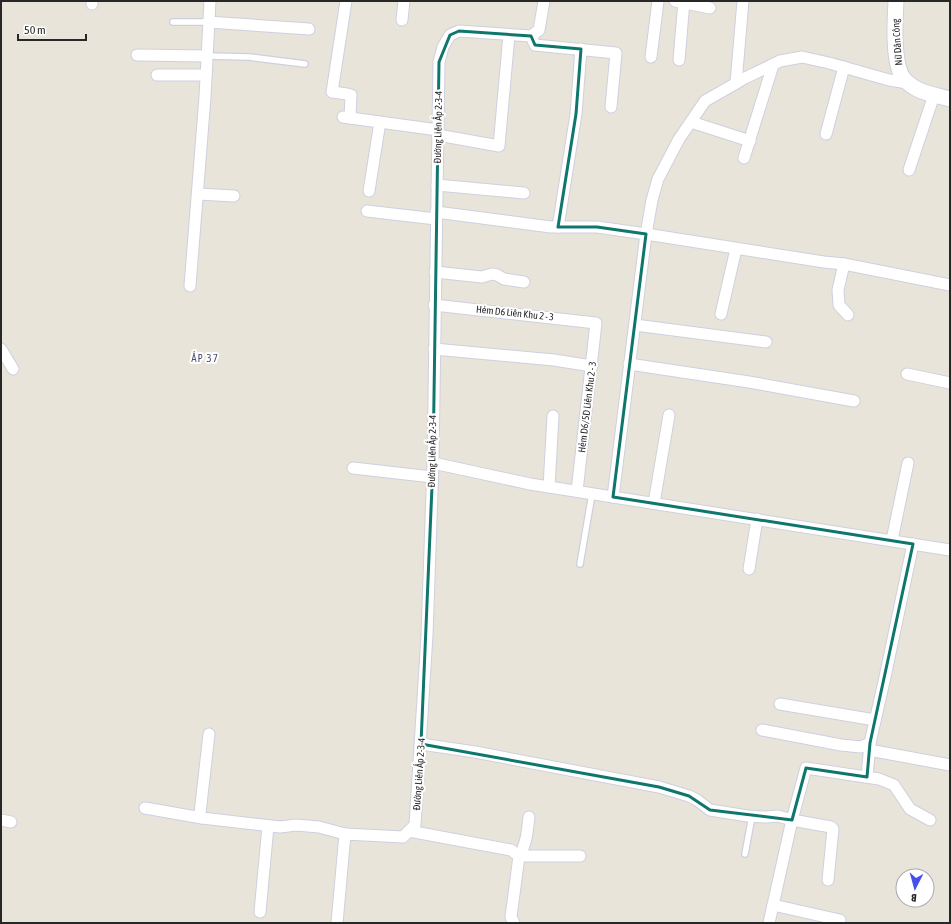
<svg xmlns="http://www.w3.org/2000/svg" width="951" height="924" viewBox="0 0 951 924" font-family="'Asap Condensed',sans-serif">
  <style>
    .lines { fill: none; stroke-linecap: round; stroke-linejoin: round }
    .lane-casing { stroke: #cfd0df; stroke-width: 8 }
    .street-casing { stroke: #cfd0df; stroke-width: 13 }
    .secondary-casing { stroke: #cfd0df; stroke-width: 17 }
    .lane { stroke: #fff; stroke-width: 5.5 }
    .street { stroke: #fff; stroke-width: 11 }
    .secondary { stroke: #fff; stroke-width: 15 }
    .marked { fill: none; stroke: #0f766e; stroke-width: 3; stroke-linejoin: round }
    .labels { text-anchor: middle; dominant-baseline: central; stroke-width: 4; stroke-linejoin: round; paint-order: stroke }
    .street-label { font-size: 10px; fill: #272727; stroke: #fff }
    .neighbourhood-label { font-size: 11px; letter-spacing: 1px; fill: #4c4e73; stroke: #fff }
  </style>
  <rect width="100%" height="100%" fill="#e8e4d9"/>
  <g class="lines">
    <g class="lane-casing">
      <g id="lane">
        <path d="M173 22H208"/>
        <path d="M207 56 249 57 305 64"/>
        <path d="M580 564 592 494"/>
        <path d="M745 854 752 816"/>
      </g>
    </g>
    <g class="street-casing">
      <g id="street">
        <path d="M346 1 332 92 347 94 351 95 350 118"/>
        <path d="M675 1 710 8"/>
        <path d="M92 4V1"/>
        <path d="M402 20 404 1"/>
        <path d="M208 22 309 29"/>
        <path d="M531 36 535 45 616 53 611 107"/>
        <path d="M137 55 207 56"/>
        <path d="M651 57 658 1"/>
        <path d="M679 60 684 1"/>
        <path d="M157 75H206"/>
        <path d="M736 83 743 1"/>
        <path d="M343 117 438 130"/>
        <path d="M691 122 750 141"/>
        <path d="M826 134 844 67"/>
        <path d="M438 135 499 146 509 35"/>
        <path d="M744 158 773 65"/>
        <path d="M909 170 934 95"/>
        <path d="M437 185 524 193"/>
        <path d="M369 191 380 122"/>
        <path d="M198 194 234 196"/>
        <path d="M367 211 436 219"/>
        <path d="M436 212 551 227H597L646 234 824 262 844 264 838 290 839 305 848 315"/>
        <path d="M558 227 576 114 581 49"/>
        <path d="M844 264 950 285"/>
        <path d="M435 272 482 277 492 274 497 275 504 279 524 282"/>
        <path d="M190 286 205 97 210 1"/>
        <path d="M434 305 596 323 577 491"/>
        <path d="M721 314 736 249"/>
        <path d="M635 325 766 342"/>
        <path d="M1 349 13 369"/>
        <path d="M434 349 554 360 592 366"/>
        <path d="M629 364 749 382 854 401"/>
        <path d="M907 374 950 383"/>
        <path d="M433 463 530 484 950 550"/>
        <path d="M353 468 432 477"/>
        <path d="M549 487 553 416"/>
        <path d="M613 497 646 234 652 200 658 179 679 139 705 101 745 78 780 61 802 57 829 63 889 80 908 83"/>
        <path d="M654 503 669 415"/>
        <path d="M892 540 908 463"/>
        <path d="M749 569 757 519"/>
        <path d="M780 704 875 720"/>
        <path d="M762 730 841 745 861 747 870 743"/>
        <path d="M209 734 200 813 202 818 280 827 296 825 319 827 345 834"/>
        <path d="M421 744 475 752 659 787 689 796 697 800 710 810 748 816 766 817 778 816 792 820 769 923"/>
        <path d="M869 750 950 765"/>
        <path d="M867 777 870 743 885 677 913 544"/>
        <path d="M145 808 202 818"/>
        <path d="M1 820 11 822"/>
        <path d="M409 831 511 850 519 856 511 917 514 923"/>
        <path d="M519 856H580"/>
        <path d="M519 856C527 844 527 831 529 817"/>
        <path d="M828 880 833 829 831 827 792 820 806 768 879 779 894 785 910 809 930 820"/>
        <path d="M773 905 840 920"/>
        <path d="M260 912 268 826"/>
        <path d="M337 923 345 834 403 837 415 825 427 635 433 463 439 62 443 47 450 35 459 31 531 36 539 30 544 1"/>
      </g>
    </g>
    <g class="secondary-casing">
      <path id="secondary" d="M896 1C895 21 893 53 900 72 902 79 911 86 917 89 927 94 939 96 950 99"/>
    </g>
    <use href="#lane" class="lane"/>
    <use href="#street" class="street"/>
    <use href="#secondary" class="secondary"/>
  </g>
  <path class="marked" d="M459 31 531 36 535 45 581 49 576 114 558 227H597L646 234 613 497 913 544 870 743 867 777 806 768 792 820 710 810 689 796 659 787 421 744 433 463 439 62 450 35Z"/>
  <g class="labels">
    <g class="street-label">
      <text transform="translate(897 42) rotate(-94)">Nữ Dân Công</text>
      <text transform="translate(438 127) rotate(-89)">Đường Liên Ấp 2-3-4</text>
      <text transform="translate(515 313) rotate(6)">Hẻm D6 Liên Khu 2 - 3</text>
      <text transform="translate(587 407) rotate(-83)">Hẻm D6/5D Liên Khu 2 - 3</text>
      <text transform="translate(432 451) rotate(-89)">Đường Liên Ấp 2-3-4</text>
      <text transform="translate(419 774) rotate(-86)">Đường Liên Ấp 2-3-4</text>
    </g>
    <g class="neighbourhood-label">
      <text x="205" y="358">ẤP 37</text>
    </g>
  </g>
  <rect width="951" height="924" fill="none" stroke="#272727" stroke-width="4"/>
  <g transform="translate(915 888) rotate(186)"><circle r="19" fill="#ffffff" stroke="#a9a9a9"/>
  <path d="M0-3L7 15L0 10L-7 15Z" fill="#4551ea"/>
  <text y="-6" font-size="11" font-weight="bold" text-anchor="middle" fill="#272727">B</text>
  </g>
  <path d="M18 34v6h68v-6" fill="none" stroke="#272727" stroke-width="2"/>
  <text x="24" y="34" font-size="12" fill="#272727" stroke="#ffffff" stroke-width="3" paint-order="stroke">50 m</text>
</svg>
